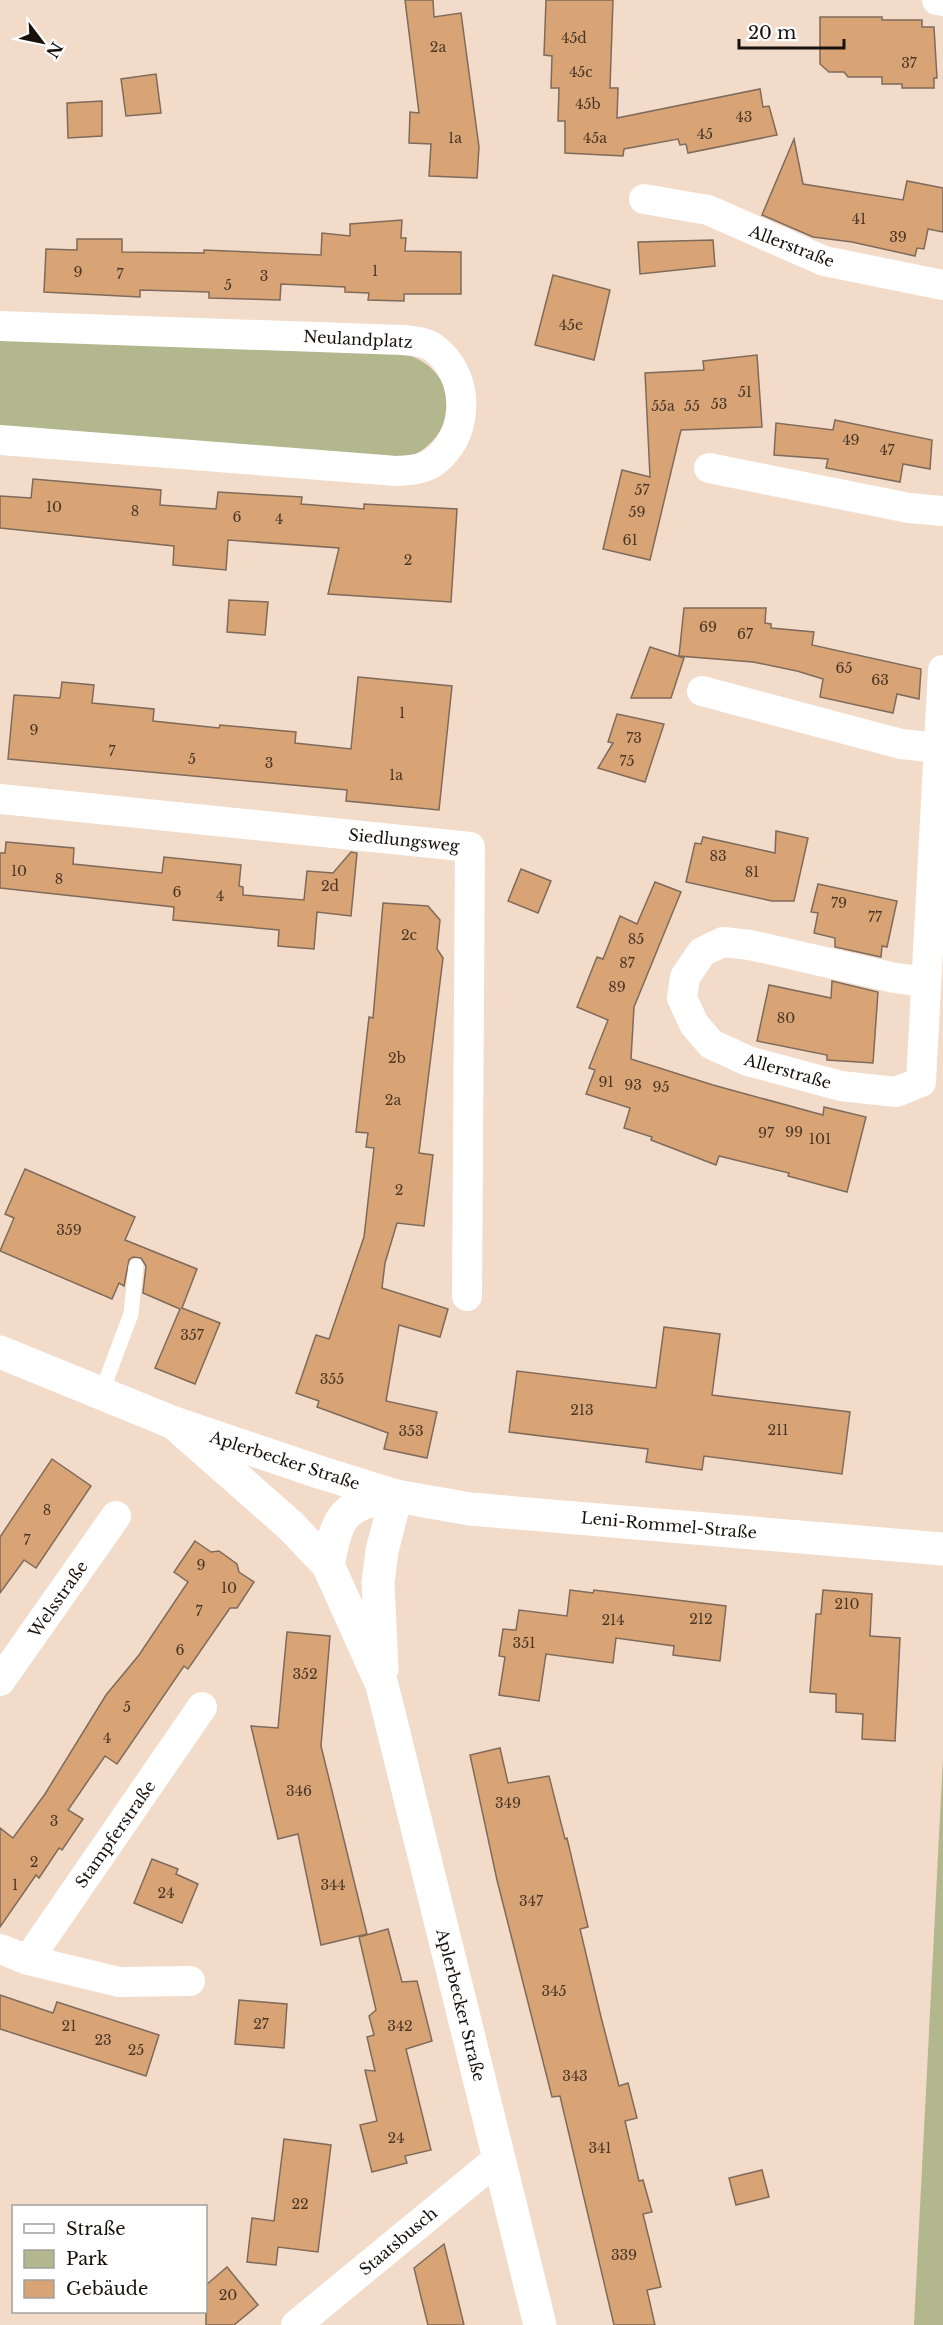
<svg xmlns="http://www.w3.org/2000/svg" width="943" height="2325" viewBox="0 0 943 2325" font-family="'Libre Baskerville',serif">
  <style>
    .green { fill: #b2b78e }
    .building { fill: #d8a375; stroke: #7f6b5b; stroke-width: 1.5 }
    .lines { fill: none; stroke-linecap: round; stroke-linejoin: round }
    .lane { stroke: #fff; stroke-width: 15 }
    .street { stroke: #fff; stroke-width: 30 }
    .secondary { stroke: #fff; stroke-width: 33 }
    .labels { text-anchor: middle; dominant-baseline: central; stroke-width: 4.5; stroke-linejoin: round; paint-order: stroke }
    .number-label { font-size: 14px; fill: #493626 }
    .street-label { font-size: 16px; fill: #19110b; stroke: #fff }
  </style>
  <rect width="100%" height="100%" fill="#f2dbc9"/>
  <g class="green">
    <path d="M0 339 402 353C461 369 462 434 408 458L0 429Z"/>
    <path d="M943 1758V2325H914Z"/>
  </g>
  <g class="building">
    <path d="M405 0H433L434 17 461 13 479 147 477 178 429 176 431 144 409 143 410 112 419 113Z"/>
    <path d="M546 0H613L610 88H618L617 118 760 89 763 107 769 106 777 135 688 153 686 144 680 145 678 139 624 149 623 156 565 153V121H558L559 88H551L552 56 544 55Z"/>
    <path d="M820 17H882V20H922V27H934L937 78H934V88H902V84H882V77H848L844 72H829L820 64Z"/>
    <path d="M156 74 161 113 126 116 121 79Z"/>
    <path d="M102 101V136L68 138 67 103Z"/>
    <path d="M794 139 803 184 903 200 907 181 943 188V232L928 229 924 249 917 248 915 256 852 242 813 237 762 215Z"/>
    <path d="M402 220 401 238H406L405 251 461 252V294H404V301L368 300 369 293 345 292V287L281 284 280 300 209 298V292L140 290V297L44 292 46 249 77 250V239H122V252L204 253V250L321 255 322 233 350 236V224Z"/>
    <path d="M713 240 715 266 640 274 638 242Z"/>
    <path d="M553 275 610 290 594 360 535 345Z"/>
    <path d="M757 355 762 427 681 430 650 560 603 549 622 470 650 477 645 373 704 370 703 361Z"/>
    <path d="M835 420 932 440 930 469 903 464 900 482 826 468 828 459 774 455 776 423 833 430Z"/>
    <path d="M33 479 161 490 160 505 216 509 218 492 302 497 301 504 364 509V504L457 509 451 602 328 594 339 548 228 540 226 570 173 565 174 546 0 528V496L31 498Z"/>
    <path d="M229 600 268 602 265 635 227 632Z"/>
    <path d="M684 608H766L765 623 771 624V628L814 632 812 645 921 669 919 699 897 694 893 713 820 697 823 679 797 671 753 662 679 656Z"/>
    <path d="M650 647 684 658 671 698H631Z"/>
    <path d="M358 677 452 686 439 810 346 801 347 790 8 759 14 695 60 698 62 682 94 685 92 703 154 709 153 721 219 728 220 725 296 732 295 743 351 749Z"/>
    <path d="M617 714 664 724 645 782 598 768 613 743 608 742Z"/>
    <path d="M776 831 808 838 794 901H772L686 882 695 843 701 844 703 837 775 853Z"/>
    <path d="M6 842 74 848 73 864 162 873 164 857 241 865 239 886 243 887V895L304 900 307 871 333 873 351 852 357 853 351 916 317 912 314 949 278 946 279 930 173 920 174 907 0 888V853H5Z"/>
    <path d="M521 869 551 881 538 913 508 901Z"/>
    <path d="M655 882 681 892 634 1007 631 1059 713 1085 823 1115 824 1107 866 1117 847 1192 788 1176 789 1173 719 1156 716 1165 651 1140 652 1137 624 1128 630 1108 586 1094 595 1070 589 1068 608 1020 577 1007 597 957 603 959 620 916 637 924Z"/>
    <path d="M818 884 897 901 887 947 882 946 881 957 835 947V938L814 933 818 913 811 912Z"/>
    <path d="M383 903 428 906 440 920 437 949 443 958 419 1153 433 1155 424 1226 397 1223 385 1263 382 1288 448 1309 440 1337 399 1325 386 1401 437 1412 427 1458 384 1449 388 1433 317 1407 319 1401 296 1393 316 1335 329 1339 364 1237 374 1148 366 1147 368 1133 356 1132 369 1017 373 1018Z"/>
    <path d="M832 981 878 992 873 1063 827 1060V1055L757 1041 769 985 831 998Z"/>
    <path d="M25 1169 135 1217 125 1240 197 1269 182 1308 220 1323 195 1384 155 1368 180 1309 143 1293 146 1266 141 1258 133 1257 129 1260 124 1286 119 1283 112 1299 0 1251 14 1218 5 1214Z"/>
    <path d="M664 1327 720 1334 712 1395 850 1412 842 1474 704 1456 702 1470 646 1462 648 1449 509 1432 517 1371 656 1388Z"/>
    <path d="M52 1459 91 1486 36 1568 24 1560 0 1593V1537Z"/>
    <path d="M195 1541 211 1552 219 1551 237 1564 239 1572 254 1582 237 1608H230L188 1669 184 1666 117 1764 105 1756 68 1810 83 1819 62 1850 59 1848 39 1878 36 1875 0 1927V1828L13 1838 45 1794 106 1695 139 1655 188 1582 174 1572Z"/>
    <path d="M570 1590 593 1593 594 1590 726 1606 720 1661 673 1655 674 1646 616 1638 613 1663 546 1654 539 1701 499 1695 505 1657 499 1656 503 1629 516 1630 519 1610 567 1616Z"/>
    <path d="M823 1590 872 1594 870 1636 900 1638 895 1741 862 1739 863 1714 836 1712V1694L810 1692 816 1614H821Z"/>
    <path d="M287 1632 330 1636 321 1746 367 1934 321 1945 298 1834 278 1839 251 1726 278 1728Z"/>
    <path d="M500 1748 508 1783 549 1776 565 1839 567 1838 588 1927 580 1929 601 2017 619 2086 628 2083 637 2118 625 2121 639 2181 643 2180 652 2212 643 2214 661 2287 647 2290 655 2325H614L560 2096 552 2097 497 1880 470 1755Z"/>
    <path d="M152 1859 178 1869 176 1874 198 1884 182 1923 134 1903Z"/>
    <path d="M388 1929 402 1982 417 1981 432 2041 406 2049 431 2150 405 2156 407 2163 372 2172 360 2125 377 2121 365 2070 375 2071 367 2037 374 2035 369 2016 376 2010 359 1937Z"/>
    <path d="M0 1995 53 2013 57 2002 159 2035 146 2076 0 2029Z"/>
    <path d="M239 2000 287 2004 284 2048 235 2044Z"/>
    <path d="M284 2139 331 2145 318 2252 278 2247 276 2265 247 2262 252 2218 274 2221Z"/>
    <path d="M762 2170 769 2197 736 2205 729 2178Z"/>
    <path d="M444 2244 455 2288 464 2325H428L421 2297 414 2268Z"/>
    <path d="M227 2267 258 2305 234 2325H206V2285Z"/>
  </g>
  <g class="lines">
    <path class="lane" d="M101 1394 131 1314 136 1266"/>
    <g class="street">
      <path d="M937 0 943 1"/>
      <path d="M644 199 708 210 824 261 943 285"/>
      <path d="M0 326 403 340C411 341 419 341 426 344 434 346 442 355 447 361 469 391 466 436 435 461 424 470 409 470 396 471L0 440"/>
      <path d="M709 468 909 508 943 511"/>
      <path d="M702 691 901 744 939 748"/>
      <path d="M0 799 470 847 467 1296"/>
      <path d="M926 982 895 978 750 945 723 942 702 952 685 977 682 998 694 1024 711 1044 748 1061 841 1086 896 1092 921 1082 943 670"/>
      <path d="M0 1681 116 1516"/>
      <path d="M0 1949 28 1960 119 1982 190 1981"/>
      <path d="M28 1960 202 1707"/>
      <path d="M296 2325 499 2158"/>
    </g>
    <g class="secondary">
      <path d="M0 1352 174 1423 319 1472 396 1496 470 1509 943 1549"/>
      <path d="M174 1423 291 1526 328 1565 382 1685 540 2325"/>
      <path d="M328 1565C338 1514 343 1504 396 1496"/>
      <path d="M382 1669 378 1582 382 1551 396 1496"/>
    </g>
  </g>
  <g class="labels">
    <g class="number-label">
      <text x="574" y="38">45d</text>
      <text x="438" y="47">2a</text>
      <text x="909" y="63">37</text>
      <text x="581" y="72">45c</text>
      <text x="588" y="104">45b</text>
      <text x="744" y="117">43</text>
      <text x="705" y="134">45</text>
      <text x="455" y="138">1a</text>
      <text x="595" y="138">45a</text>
      <text x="859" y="219">41</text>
      <text x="898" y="237">39</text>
      <text x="375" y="271">1</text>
      <text x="78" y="272">9</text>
      <text x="120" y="274">7</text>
      <text x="264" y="276">3</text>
      <text x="228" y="285">5</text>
      <text x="571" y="325">45e</text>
      <text x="745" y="392">51</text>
      <text x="719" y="404">53</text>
      <text x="663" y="406">55a</text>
      <text x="692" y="406">55</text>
      <text x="851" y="440">49</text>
      <text x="887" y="450">47</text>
      <text x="642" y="490">57</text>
      <text x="54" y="507">10</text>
      <text x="135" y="511">8</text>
      <text x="637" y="512">59</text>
      <text x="237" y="517">6</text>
      <text x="279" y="519">4</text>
      <text x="630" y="540">61</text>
      <text x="408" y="560">2</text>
      <text x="708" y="627">69</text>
      <text x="745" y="634">67</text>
      <text x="844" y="668">65</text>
      <text x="880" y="680">63</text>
      <text x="402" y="713">1</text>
      <text x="34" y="730">9</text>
      <text x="634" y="738">73</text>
      <text x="112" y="751">7</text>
      <text x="192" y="759">5</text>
      <text x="627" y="761">75</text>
      <text x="269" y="763">3</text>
      <text x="396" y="775">1a</text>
      <text x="718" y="856">83</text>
      <text x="19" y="871">10</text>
      <text x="752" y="872">81</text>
      <text x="59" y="879">8</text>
      <text x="330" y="886">2d</text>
      <text x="177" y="892">6</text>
      <text x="220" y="896">4</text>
      <text x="839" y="903">79</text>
      <text x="875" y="917">77</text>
      <text x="409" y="935">2c</text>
      <text x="636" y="939">85</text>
      <text x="627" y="963">87</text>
      <text x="617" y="987">89</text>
      <text x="786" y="1018">80</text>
      <text x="397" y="1058">2b</text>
      <text x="606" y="1082">91</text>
      <text x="633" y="1085">93</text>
      <text x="661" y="1087">95</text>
      <text x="393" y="1100">2a</text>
      <text x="794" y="1132">99</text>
      <text x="766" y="1133">97</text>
      <text x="820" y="1139">101</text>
      <text x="399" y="1190">2</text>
      <text x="69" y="1230">359</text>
      <text x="192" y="1335">357</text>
      <text x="332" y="1379">355</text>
      <text x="582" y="1410">213</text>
      <text x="778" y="1430">211</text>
      <text x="411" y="1431">353</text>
      <text x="47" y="1510">8</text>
      <text x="27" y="1540">7</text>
      <text x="201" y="1565">9</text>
      <text x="229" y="1588">10</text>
      <text x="847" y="1604">210</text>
      <text x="199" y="1611">7</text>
      <text x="701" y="1619">212</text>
      <text x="613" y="1620">214</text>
      <text x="524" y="1643">351</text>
      <text x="180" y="1650">6</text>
      <text x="305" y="1674">352</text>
      <text x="127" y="1707">5</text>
      <text x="107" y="1738">4</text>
      <text x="299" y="1791">346</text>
      <text x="508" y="1803">349</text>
      <text x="54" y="1821">3</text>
      <text x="34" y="1862">2</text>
      <text x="15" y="1885">1</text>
      <text x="333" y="1885">344</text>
      <text x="166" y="1893">24</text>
      <text x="531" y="1901">347</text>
      <text x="554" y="1991">345</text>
      <text x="261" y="2024">27</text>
      <text x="69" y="2026">21</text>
      <text x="400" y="2026">342</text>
      <text x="103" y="2040">23</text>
      <text x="136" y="2050">25</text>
      <text x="575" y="2076">343</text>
      <text x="396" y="2138">24</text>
      <text x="600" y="2148">341</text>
      <text x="300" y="2204">22</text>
      <text x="624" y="2255">339</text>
      <text x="228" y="2295">20</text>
    </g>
    <g class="street-label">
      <text transform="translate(792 246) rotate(21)">Allerstraße</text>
      <text transform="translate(358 339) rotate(3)">Neulandplatz</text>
      <text transform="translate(404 840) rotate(6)">Siedlungsweg</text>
      <text transform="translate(788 1071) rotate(16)">Allerstraße</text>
      <text transform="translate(285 1460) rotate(18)">Aplerbecker Straße</text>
      <text transform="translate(669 1525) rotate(5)">Leni-Rommel-Straße</text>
      <text transform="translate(58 1599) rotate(-55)">Welsstraße</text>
      <text transform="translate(115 1834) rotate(-55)">Stampferstraße</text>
      <text transform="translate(461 2005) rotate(76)">Aplerbecker Straße</text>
      <text transform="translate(398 2241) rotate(-40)">Staatsbusch</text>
    </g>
  </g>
  <rect x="12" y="2205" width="195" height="108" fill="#ffffff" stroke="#a3a09d" stroke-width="1.5"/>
  <rect x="24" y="2224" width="30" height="9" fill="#ffffff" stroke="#a3a09d" stroke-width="1.5"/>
  <text x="66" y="2235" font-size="18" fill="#19110b">Straße</text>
  <rect x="24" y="2250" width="30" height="18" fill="#b2b78e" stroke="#a3a09d" stroke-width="1.5"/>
  <text x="66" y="2265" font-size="18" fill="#19110b">Park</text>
  <rect x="24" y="2280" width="30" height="18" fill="#d8a375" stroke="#a3a09d" stroke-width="1.5"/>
  <text x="66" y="2295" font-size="18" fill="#19110b">Gebäude</text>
  <g transform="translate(42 42) rotate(122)" stroke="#ffffff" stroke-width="4.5" paint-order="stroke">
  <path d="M0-4.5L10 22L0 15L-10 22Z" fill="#19110b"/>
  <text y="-9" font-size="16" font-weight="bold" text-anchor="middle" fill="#19110b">N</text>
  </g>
  <path d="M739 39v9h105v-9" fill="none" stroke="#19110b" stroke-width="3"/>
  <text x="748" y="39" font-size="18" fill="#19110b" stroke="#ffffff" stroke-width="4.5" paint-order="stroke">20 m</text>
</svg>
